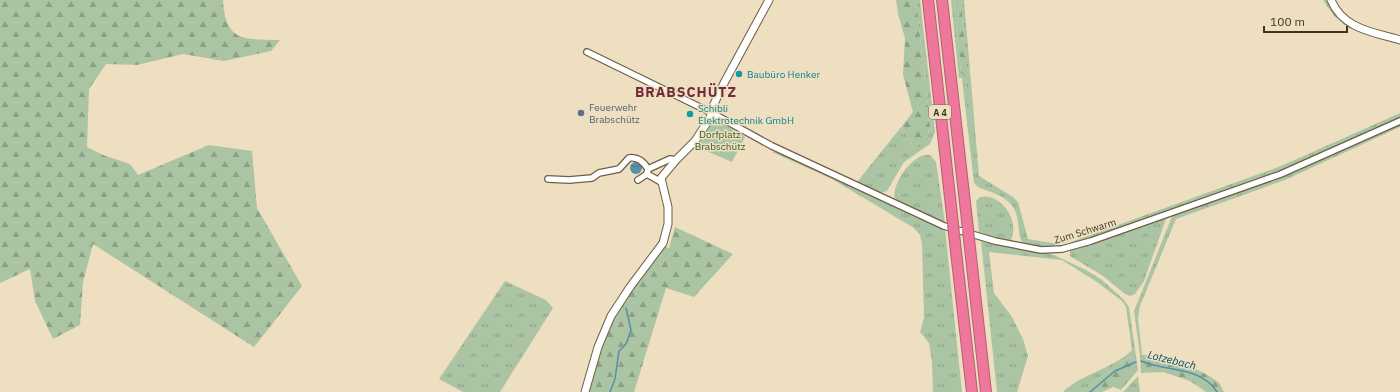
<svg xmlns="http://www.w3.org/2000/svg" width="1400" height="392" viewBox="0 0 1400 392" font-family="'IBM Plex Sans',sans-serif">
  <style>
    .grass { fill: url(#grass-tufts) }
    .forest { fill: url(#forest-firs) }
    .park { fill: #abc4a4 }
    .water { fill: url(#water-waves) }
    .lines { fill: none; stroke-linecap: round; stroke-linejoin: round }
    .stream { stroke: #578ea8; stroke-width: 1.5 }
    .minor-casing { stroke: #6e6045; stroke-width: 8 }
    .tertiary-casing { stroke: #6e6045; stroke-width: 9 }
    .motorway-casing { stroke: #b16074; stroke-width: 12 }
    .minor { stroke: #fff; stroke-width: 5.5 }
    .tertiary { stroke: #fff; stroke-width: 7 }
    .motorway { stroke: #f0779c; stroke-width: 10 }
    .motorway-bridge-casing { stroke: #b16074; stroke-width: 12; stroke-linecap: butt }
    .motorway-bridge { stroke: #f0779c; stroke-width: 10 }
    .culture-dot { fill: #0f9aa8; stroke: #eedfc0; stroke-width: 1.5 }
    .service-dot { fill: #5c6f8a; stroke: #eedfc0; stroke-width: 1.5 }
    .labels { text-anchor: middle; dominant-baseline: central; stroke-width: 3; stroke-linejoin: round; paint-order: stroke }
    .shield { fill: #eedfc0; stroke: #716856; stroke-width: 1 }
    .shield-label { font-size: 9px; font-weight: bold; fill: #3b3529 }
    .culture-label { font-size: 10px; fill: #0d838f; stroke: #eedfc0; text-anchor: start }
    .service-label { font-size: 10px; fill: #4e5e75; stroke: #eedfc0; text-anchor: start }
    .park-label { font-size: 10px; fill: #335e24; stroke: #eedfc0 }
    .street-label { font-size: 10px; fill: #3b3529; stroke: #eedfc0 }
    .water-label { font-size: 11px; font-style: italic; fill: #03506c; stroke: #eedfc0 }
    .district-label { font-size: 14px; font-weight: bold; letter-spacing: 1px; fill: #722c3d; stroke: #eedfc0 }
  </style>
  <defs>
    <pattern id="grass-tufts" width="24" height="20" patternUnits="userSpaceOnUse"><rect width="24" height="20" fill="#abc4a4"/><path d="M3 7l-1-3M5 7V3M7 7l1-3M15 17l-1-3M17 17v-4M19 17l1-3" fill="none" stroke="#8ca086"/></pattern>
    <pattern id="forest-firs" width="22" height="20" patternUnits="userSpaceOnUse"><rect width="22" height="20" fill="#abc4a4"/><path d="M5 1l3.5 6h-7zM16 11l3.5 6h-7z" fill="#8ca086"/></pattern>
    <pattern id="water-waves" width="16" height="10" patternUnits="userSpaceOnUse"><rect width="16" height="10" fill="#578ea8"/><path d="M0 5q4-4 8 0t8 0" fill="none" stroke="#497589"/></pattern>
  </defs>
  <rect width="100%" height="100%" fill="#eedfc0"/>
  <g class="grass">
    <path d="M916 0H920L935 132 930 144 904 162 887 191 880 193 857 182 902 126 914 148C926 140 928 141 930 126Z"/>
    <path d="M951 0H954L961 73 964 75 966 89V59L961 0H964L979 176 1013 197 1018 202 1028 239 1058 244C1047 249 1037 247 1024 245 1016 235 1021 219 1013 207 1000 189 981 193 974 183L962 78H959Z"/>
    <path d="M1323 0H1328C1342 32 1370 34 1400 42V44L1349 28 1334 16Z"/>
    <path d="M1400 113V118L1282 171 1072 245 1071 242 1281 166Z"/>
    <path d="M1400 122V127L1285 180 1176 219 1140 306 1138 318 1142 354 1140 355 1134 311 1173 214 1281 177Z"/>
    <path d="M772 152H781L915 217 945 229 962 392H933L932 362 929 343 920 332 924 318 922 244 920 235 914 228 832 179Z"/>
    <path d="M924 155H930L936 162 945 223 898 202 894 197C895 180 908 161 924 155Z"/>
    <path d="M980 197C1001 192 1020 221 1011 240H1004L979 232 976 201Z"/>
    <path d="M1167 216 1144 281 1135 294 1130 296 1125 294 1103 276 1070 256V251L1073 249Z"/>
    <path d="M981 241 1054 255 1086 270 1102 280 1124 300 1129 307 1136 356 1126 359 1081 392H1063C1083 373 1113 369 1132 350L1126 307 1122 301 1097 282 1062 260 989 252 994 293 1012 317 1023 339 1028 356 1017 392H997Z"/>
    <path d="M505 281 546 300 553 308 500 392H463L439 379Z"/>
    <path d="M1138 376 1140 392H1123Z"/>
  </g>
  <g class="forest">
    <path d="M0 0H223C225 43 245 39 280 40L271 51 224 61 183 54 137 65 106 64 89 89 87 147 103 155 130 164 138 175 209 145 252 151 257 208 302 286 254 347 93 244 83 282 80 325 53 339 35 301 30 269 0 283Z"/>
    <path d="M896 0H916L930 126 927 141 914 148 902 126 913 112 903 75 905 38 898 14Z"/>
    <path d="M954 0H961L966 58 967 89H965L964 75 961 73Z"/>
    <path d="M675 227 733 254 694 297 666 288 634 392H586L607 329 625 299 664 246 669 248Z"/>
    <path d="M1140 355C1157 352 1205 370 1218 382 1221 384 1222 389 1224 392H1206L1190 381 1163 372 1141 373Z"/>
    <path d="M1136 356 1138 370 1121 390 1113 387 1102 392H1081L1126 359Z"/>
  </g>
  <path class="park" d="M719 121 745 137 732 162 697 147 713 122Z"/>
  <circle class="water" cx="636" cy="168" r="6"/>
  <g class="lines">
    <g class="stream">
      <path d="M1141 361C1166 372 1201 366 1217 392"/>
      <path d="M610 392 615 379 619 351 626 344 631 330 626 308"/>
      <path d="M1090 392 1115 371 1136 362"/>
    </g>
    <g class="minor-casing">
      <g id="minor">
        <path d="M587 52 712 113 772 146 944 226 995 241 1041 250 1062 249 1091 241 1281 174 1400 121"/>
        <path d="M548 179 569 180 592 178 599 173 619 169 629 158C638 157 643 161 648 169"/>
        <path d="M638 180 647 174"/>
        <path d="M661 182 647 174 648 169 670 159 676 160"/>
      </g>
    </g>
    <g class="tertiary-casing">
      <g id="tertiary">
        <path d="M1331 0C1343 29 1373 32 1400 40"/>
        <path d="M585 392 598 347 611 316 630 287 663 243 668 224V207L661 178 676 160 695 141 710 118 713 106 724 83 769 0"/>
      </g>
    </g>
    <g class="motorway-casing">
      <g id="motorway">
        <path d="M928 0 953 224"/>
        <path d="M942 0 968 229"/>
        <path d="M954 234 972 392"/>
        <path d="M969 239 986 392"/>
      </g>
    </g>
    <use href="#minor" class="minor"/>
    <use href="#tertiary" class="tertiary"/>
    <use href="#motorway" class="motorway"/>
    <g class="motorway-bridge-casing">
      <g id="motorway-bridge">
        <path d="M953 224 954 234"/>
        <path d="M968 229 969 239"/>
      </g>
    </g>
    <use href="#motorway-bridge" class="motorway-bridge"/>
  </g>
  <g class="culture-dot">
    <circle cx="739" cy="74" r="4"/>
    <circle cx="690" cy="114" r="4"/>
  </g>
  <circle class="service-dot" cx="581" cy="113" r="4"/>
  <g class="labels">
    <rect class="shield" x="929" y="105" width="22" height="14" rx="3"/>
    <g class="shield-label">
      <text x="940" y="112">A 4</text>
    </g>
    <g class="culture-label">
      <text x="747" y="74">Baubüro Henker</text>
      <text x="698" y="108">Schibli<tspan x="698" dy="12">Elektrotechnik GmbH</tspan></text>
    </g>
    <g class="service-label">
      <text x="589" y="107">Feuerwehr<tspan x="589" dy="12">Brabschütz</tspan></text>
    </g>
    <g class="park-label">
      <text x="720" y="134">Dorfplatz<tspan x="720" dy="12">Brabschütz</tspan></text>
    </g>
    <g class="street-label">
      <text transform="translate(1085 231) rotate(-17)">Zum Schwarm</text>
    </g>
    <g class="water-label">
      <text transform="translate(1172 360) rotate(14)">Lotzebach</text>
    </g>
    <g class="district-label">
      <text x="686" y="92">BRABSCHÜTZ</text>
    </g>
  </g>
  <path d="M1264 26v6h83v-6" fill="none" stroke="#3b3529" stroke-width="2"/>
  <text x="1270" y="26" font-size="12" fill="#3b3529" stroke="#eedfc0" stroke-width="3" paint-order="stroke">100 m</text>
</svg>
